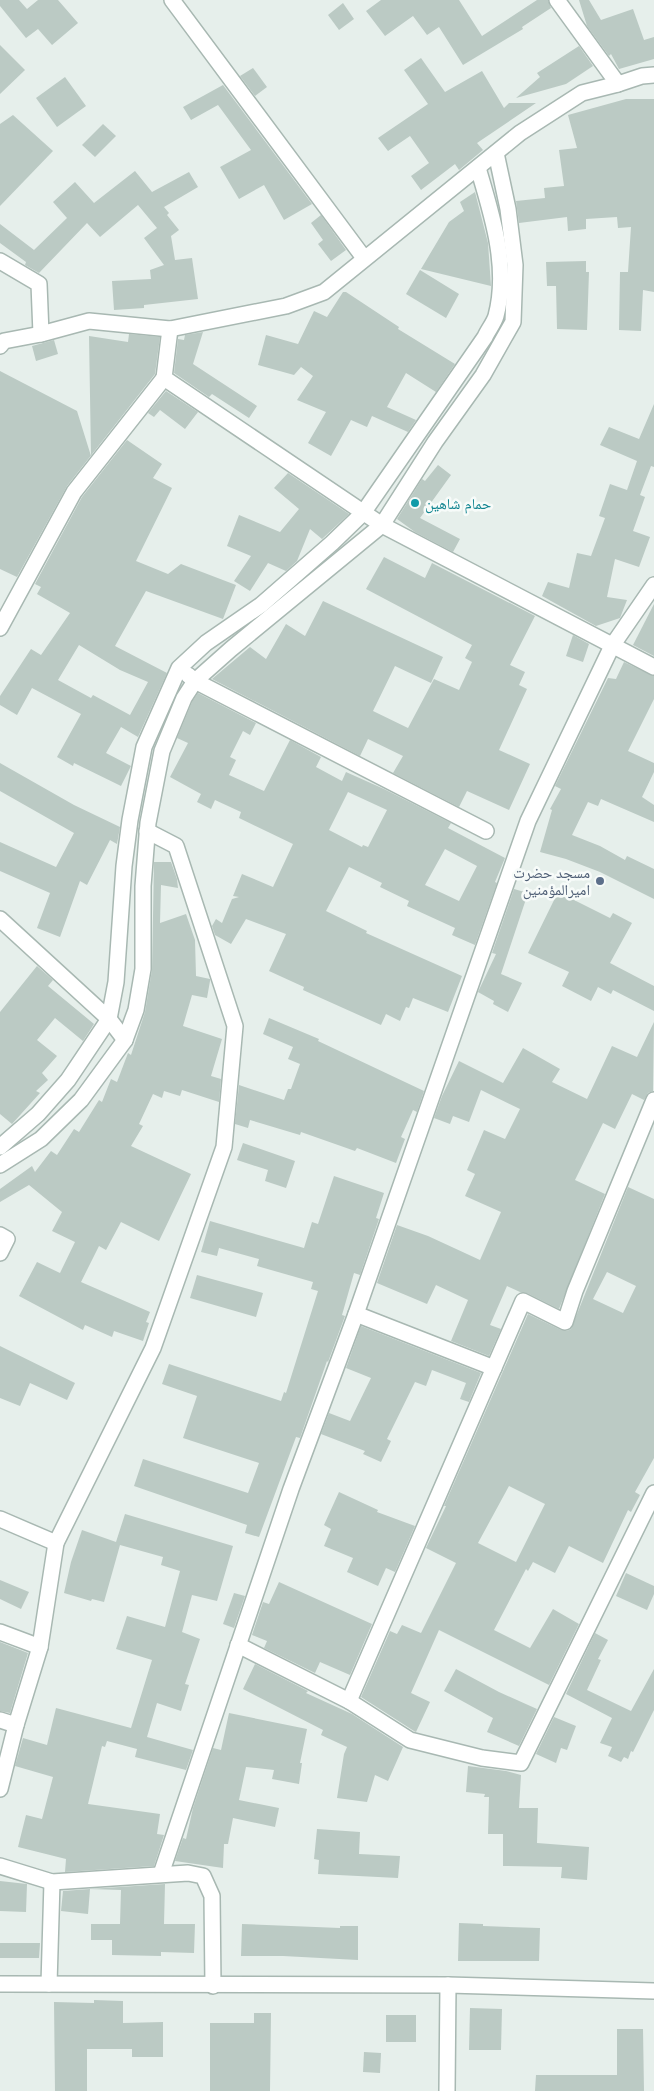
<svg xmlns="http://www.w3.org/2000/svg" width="654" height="2091" viewBox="0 0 654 2091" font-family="Mulish,'Noto Naskh Arabic',sans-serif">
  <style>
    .building { fill: #bbcac4; fill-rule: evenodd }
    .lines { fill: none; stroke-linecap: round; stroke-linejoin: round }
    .minor-casing { stroke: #a8b8b2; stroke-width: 18 }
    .minor { stroke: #fff; stroke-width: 15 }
    .culture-dot { fill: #0f9aa8; stroke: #f7fbf9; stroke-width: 2 }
    .service-dot { fill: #5c6f8a; stroke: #f7fbf9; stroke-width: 2 }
    .labels { text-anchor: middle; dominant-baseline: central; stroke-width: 5; stroke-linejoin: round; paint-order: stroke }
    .culture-label { font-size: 15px; fill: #0d838f; stroke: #f7fbf9; text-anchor: start }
    .service-label { font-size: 15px; fill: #4e5e75; stroke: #f7fbf9; text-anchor: end }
  </style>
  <rect width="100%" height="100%" fill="#e6efeb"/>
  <g class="building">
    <path d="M0 0H19L27 9 38 0H58L78 23 52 45 38 29 26 38 0 6Z"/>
    <path d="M381 0H459L482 36 537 0H548L551 8 522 27 523 29 463 65 439 27 427 35 413 16 385 36 366 11Z"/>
    <path d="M579 0H589L601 20 633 9 644 40 654 37V59L619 69 611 54 609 56 587 26Z"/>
    <path d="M343 3 354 19 339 30 328 15Z"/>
    <path d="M0 45 25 70 0 94Z"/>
    <path d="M579 46 593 66 566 84 516 98 540 77 537 73Z"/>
    <path d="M421 58 445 92 482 71 504 108 509 103H536L477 143 483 150 459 170 455 164 421 190 411 176 429 163 410 136 388 151 378 138 428 104 404 70Z"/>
    <path d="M253 68 267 87 255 96 240 76Z"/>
    <path d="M65 77 86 106 57 127 36 98Z"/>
    <path d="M223 85 312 204 284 220 264 185 239 199 220 167 251 150 218 105 191 120 183 107Z"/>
    <path d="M626 99H654V292L643 290 641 331 619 330 620 272H628L631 227 618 228 617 217 586 219V229L568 231 567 217 519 223 516 201 545 198 544 188 564 186 559 150 577 148 568 115Z"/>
    <path d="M13 115 53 151 0 206V124Z"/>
    <path d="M103 124 116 136 95 157 82 145Z"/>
    <path d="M135 171 152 192 189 172 198 187 164 207 169 213 167 215 179 230 171 236 175 260 192 258 198 299 144 305V308L114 310 112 281 151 279 150 270 164 265 144 238 157 228 138 205 100 237 87 223 39 273 25 265 26 262 0 243V224L34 250 67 218 53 202 75 182 94 203Z"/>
    <path d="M475 192 488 243 491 286 421 269 449 222 464 211 460 202Z"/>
    <path d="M321 215 346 250 331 261 318 244 323 240 311 223Z"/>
    <path d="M586 261V272H589L587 330 557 329 556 286H547L546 262Z"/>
    <path d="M420 270 459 294 446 318 406 294Z"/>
    <path d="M343 292H346L399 327 398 329 455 364 436 392 406 373 387 407 416 420 408 432 372 416 367 427 351 420 331 456 308 443 326 412 297 400 313 376 301 367 294 375 258 365 266 335 298 344 314 311 327 317Z"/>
    <path d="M203 332 193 364 257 406 249 418 212 394 209 397 174 373 178 339 184 340 185 335Z"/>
    <path d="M129 334 160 337 155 374 67 486 17 577 0 569V371L77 411 91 456 89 336 128 342Z"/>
    <path d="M54 340 58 354 36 361 32 346Z"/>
    <path d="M166 391 198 412 185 429 160 410 154 417 148 413Z"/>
    <path d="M654 404V467L651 466 640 495 645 497 633 531 650 537 639 567 615 559 607 597 627 600 620 618 596 626 542 596 548 582 569 588 577 553 591 556 605 518 599 516 610 484 627 490 637 461 600 445 609 427 639 439Z"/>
    <path d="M127 440 162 464 153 478 172 488 136 561 168 574 181 564 236 585 223 619 146 591 115 646 167 673 138 737 121 727 106 753 131 766 121 786 74 763 73 766 57 757 81 714 32 688 17 715 0 705V696L31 649 41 655 70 613 37 594 41 587 35 584 82 497ZM79 645 120 670 148 682 130 715 93 695 91 698 58 680Z"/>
    <path d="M438 465 451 475 420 518 460 539 453 552 415 532 397 519 422 479 425 481Z"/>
    <path d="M288 473 349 514 322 539 310 529 297 561 286 571 268 563 250 591 234 581 251 556 227 546 239 515 280 532 299 509 274 488Z"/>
    <path d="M384 557 425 578 432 563 535 616 510 665 525 672 519 685 527 689 499 750 530 764 509 810 467 791 459 807 393 773 403 756 368 739 360 756 212 679 250 647 266 659 286 624 305 636 323 601 443 657 431 683 395 666 373 711 408 728 434 679 459 690 472 662 465 658 472 645 366 589Z"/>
    <path d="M654 604V656L633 645Z"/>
    <path d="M573 635 589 644 583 662 566 656Z"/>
    <path d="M624 662 654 676V699L628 751 654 763V772L642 797 654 805V822L601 799 598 806 588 802 572 835 600 846 625 860 627 856 654 869V899L600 872 566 859 540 852 552 810 550 809 561 789 555 786 608 678 616 679Z"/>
    <path d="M198 693 256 723 250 735 243 731 230 757 236 760 229 775 264 791 290 740 321 757 316 767 342 781 346 772 384 789 451 823 448 828 505 858 495 882 497 883 475 945 452 935 455 928 407 906 409 901 380 887 382 883 349 867 326 911 367 931 366 933 462 976 448 1012 413 998 409 1008 406 1007 400 1021 386 1014 381 1025 303 990 304 987 269 971 286 934 246 919 231 944 215 935 212 926 216 919 222 923 232 899 239 897 233 896 242 874 273 887 293 844 239 818 241 812 215 800 211 809 197 802 201 794 170 777 188 743 177 738 192 702ZM348 792 387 810 368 847 363 845 362 847 329 830ZM445 849 477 866 459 901 425 885Z"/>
    <path d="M0 763 74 805 120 827 117 844 110 840 87 885 80 881 60 937 37 928 50 893 0 871V842L56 867 74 833 0 791Z"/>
    <path d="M154 862H171L177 879 178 888 161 885 160 923 186 914 195 940 196 976 210 979V981L207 998 192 995 183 1026 222 1039 211 1076 221 1079 219 1102 182 1090 180 1096 164 1091 162 1098 153 1094 139 1124 143 1126 131 1146 191 1174 159 1241 121 1222 106 1250 99 1246 81 1282 150 1312 146 1322 149 1323 143 1341 114 1331 112 1337 85 1325 83 1330 19 1296 37 1262 60 1273 75 1242 52 1231 62 1212 29 1185 0 1202V1189L32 1166 35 1172 51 1151 57 1155 74 1129 79 1132 99 1100 102 1102 111 1079 117 1082 128 1053 131 1055 145 1012 152 970Z"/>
    <path d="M514 889 528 893 501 974 522 983 508 1012 493 1004 494 1001 478 992 496 954 492 953Z"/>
    <path d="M558 892 610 918 613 913 632 923 610 963 654 986V1011L613 990 611 994 598 987 591 1001 562 986 569 972 528 953Z"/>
    <path d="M37 966 53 980 48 986 94 1024 83 1041 55 1018 37 1040 57 1056 42 1073 48 1080 36 1091 40 1093 12 1124 0 1114V1012Z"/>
    <path d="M269 1018 319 1039 318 1041 424 1091 417 1112 413 1110 401 1137 405 1139 396 1163 357 1148 355 1151 301 1132 300 1135 250 1120 248 1128 235 1124 239 1085 284 1100 288 1089H291L300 1064 288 1059 293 1047 263 1034Z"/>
    <path d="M654 1022 653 1091 648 1093 644 1100 632 1094 615 1129 603 1123 575 1180 605 1194 559 1309 527 1293 520 1292 507 1286 490 1325 501 1329 489 1356 451 1341 468 1300 436 1285 427 1304 377 1283 397 1225 428 1236 480 1260 501 1212 465 1196 475 1174 467 1170 484 1130 505 1139 520 1109 481 1090 469 1122 453 1116 450 1124 434 1118 442 1096 459 1061 503 1083 523 1048 560 1069 552 1082 587 1099 612 1046 637 1057Z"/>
    <path d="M243 1143 295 1161 286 1188 265 1181 268 1170 237 1160Z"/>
    <path d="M334 1176 384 1193 376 1218 379 1219 360 1275 354 1273 342 1315 345 1316 328 1362 327 1361 300 1438 296 1437 259 1537 245 1533 247 1525 134 1486 143 1459 248 1493 259 1463 183 1438 197 1396 162 1384 169 1364 281 1401 284 1392 286 1393 318 1291 311 1289 313 1282 257 1266 259 1259 219 1248 217 1256 201 1252 210 1221 304 1248 312 1222 318 1224Z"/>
    <path d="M628 1187 654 1199V1458L635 1492 640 1495 631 1512 628 1510 603 1563 569 1546 555 1573 533 1562 528 1571 526 1569 494 1630 530 1648 553 1609 579 1624 549 1685 439 1630 411 1693 430 1702 416 1732 414 1731 361 1697 390 1631 397 1634 402 1625 421 1633 456 1563 426 1548 446 1506H444L528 1314 561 1330 567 1331 571 1329ZM607 1272 636 1286 623 1313 593 1299ZM509 1486 545 1504 516 1562 478 1543Z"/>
    <path d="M197 1275 263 1293 256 1317 190 1298Z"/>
    <path d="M361 1326 481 1373 469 1402 460 1399 466 1383 432 1370 426 1386 415 1382 387 1439 391 1441 381 1462 363 1454 365 1451 321 1434 329 1413 350 1421 371 1378 346 1368Z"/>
    <path d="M0 1346 75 1383 67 1400 30 1383 20 1406 0 1398Z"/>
    <path d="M339 1492 378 1510 377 1512 415 1526 395 1572 386 1568 378 1586 347 1572 353 1558 324 1546 331 1529 324 1525Z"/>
    <path d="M125 1514 233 1546 217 1601 192 1595 182 1632 200 1639 185 1684 189 1685 181 1711 157 1703 147 1737 193 1750 186 1770 135 1757 137 1749 107 1741 105 1747 102 1746 88 1804 160 1814 157 1834 164 1835 154 1866 65 1872 66 1859 18 1847 26 1815 42 1819 53 1777 15 1766 23 1738 47 1745 56 1708 131 1728 152 1660 116 1649 127 1616 165 1627 180 1571 161 1565 163 1557 120 1545 104 1602 92 1599 91 1601 64 1593 71 1562 82 1530 116 1542Z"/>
    <path d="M626 1573 654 1586V1594L647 1610 616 1596Z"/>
    <path d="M0 1580 29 1592 21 1609 0 1599Z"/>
    <path d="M279 1582 372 1624 350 1675 320 1662 315 1673 264 1648 267 1641 252 1635 263 1602 269 1604Z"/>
    <path d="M234 1593 245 1596 234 1628 223 1624Z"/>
    <path d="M595 1633 608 1640 598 1659 601 1660 587 1690 631 1711 654 1669V1710L633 1752 631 1751 628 1759 624 1757 621 1762 608 1756 612 1747 600 1743 612 1718 566 1694Z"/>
    <path d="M0 1642 28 1653 10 1713 0 1711Z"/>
    <path d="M255 1664 308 1691 306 1693 352 1714 403 1747 388 1781 375 1775 367 1802 337 1798 344 1754 347 1747 321 1735 323 1730 243 1689Z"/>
    <path d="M456 1669 499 1692 537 1709 519 1746 487 1732 493 1718 444 1691Z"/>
    <path d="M229 1713 307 1729 300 1763H302L299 1784 272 1779 274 1770 246 1767 239 1800 279 1808 275 1827 233 1818 228 1844H224L223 1868 175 1861 183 1838 186 1839 193 1808 213 1748 221 1750Z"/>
    <path d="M554 1717 576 1726 567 1750 561 1748 556 1763 536 1754Z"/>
    <path d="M468 1766 506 1771 521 1775 519 1808H538L537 1843 589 1847 587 1880 561 1878 562 1867 503 1866V1834H488L489 1797H484L485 1794 466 1792Z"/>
    <path d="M317 1829 360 1832 359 1854 400 1856 398 1878 318 1874 319 1860 314 1859Z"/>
    <path d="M0 1881 27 1884 26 1912 0 1911Z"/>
    <path d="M165 1884 164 1924H195L194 1953 161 1952V1956L112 1955V1940H91V1924H120L121 1890 90 1889Z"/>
    <path d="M90 1889 88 1914 61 1911 63 1891Z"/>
    <path d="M459 1923 483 1924V1926L540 1928 539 1961H458Z"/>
    <path d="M242 1924 340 1928V1926H358V1960L283 1956H241Z"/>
    <path d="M0 1943H40L39 1958H0Z"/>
    <path d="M94 2000 123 2001V2023L163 2022V2057H132V2049H87V2091H55L54 2002 94 2003Z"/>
    <path d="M470 2008 502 2009 501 2050H469Z"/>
    <path d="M254 2013H271L270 2091H210V2023H254Z"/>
    <rect x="386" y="2015" width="30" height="27"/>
    <path d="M617 2029H643L644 2091H535L536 2075H617Z"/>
    <path d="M364 2052 381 2053 380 2073 363 2072Z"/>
  </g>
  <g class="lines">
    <g class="minor-casing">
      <g id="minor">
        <path d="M172 0 364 258"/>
        <path d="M557 0 618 84"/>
        <path d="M0 261 39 284 41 334"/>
        <path d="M170 329 164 378 382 525 654 667"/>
        <path d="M0 346 4 341 41 334 89 321 170 329 286 306 324 292 520 133 582 93 618 84 642 76 654 75"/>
        <path d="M0 628 74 492 164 378"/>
        <path d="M188 675 195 681 486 831"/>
        <path d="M0 919 109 1019 125 1040"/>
        <path d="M0 1147 38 1114 68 1080 109 1019 116 982 124 866 130 820 144 747 179 668 206 643 261 605 332 543 363 513 485 337C488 330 494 323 496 316 509 267 492 215 478 168"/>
        <path d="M0 1165 41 1139 81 1100 125 1040 136 1010 143 969V886L148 823 162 751 184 698 195 681 231 649 382 525 435 442 483 375 513 322 515 265 508 209 496 153"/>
        <path d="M0 1235 7 1239 0 1253"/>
        <path d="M356 1314 494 1368"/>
        <path d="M0 1519 56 1543"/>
        <path d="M0 1632 40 1647"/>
        <path d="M238 1645 349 1701 410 1740 482 1758 521 1763 654 1493"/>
        <path d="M349 1701 523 1301 565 1322 575 1291 654 1100"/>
        <path d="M0 1720 16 1725"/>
        <path d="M0 1789 16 1725 40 1647 56 1543 153 1348 224 1147 235 1026 176 846 147 831"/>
        <path d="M0 1866 52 1882 188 1873 203 1876 212 1896 213 1986"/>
        <path d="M161 1874 291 1489 356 1314 528 821 612 646 654 585"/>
        <path d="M0 1984 448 1985 654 1991"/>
        <path d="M49 1984 52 1882"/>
        <path d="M447 2091 448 1985"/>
      </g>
    </g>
    <use href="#minor" class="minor"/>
  </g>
  <circle class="culture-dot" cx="415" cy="503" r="5"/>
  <circle class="service-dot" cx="600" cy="881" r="5"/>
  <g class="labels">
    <g class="culture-label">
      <text x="425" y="503">حمام شاهین</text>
    </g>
    <g class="service-label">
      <text x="590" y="872">مسجد حضرت<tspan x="590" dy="17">امیرالمؤمنین</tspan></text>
    </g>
  </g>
</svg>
